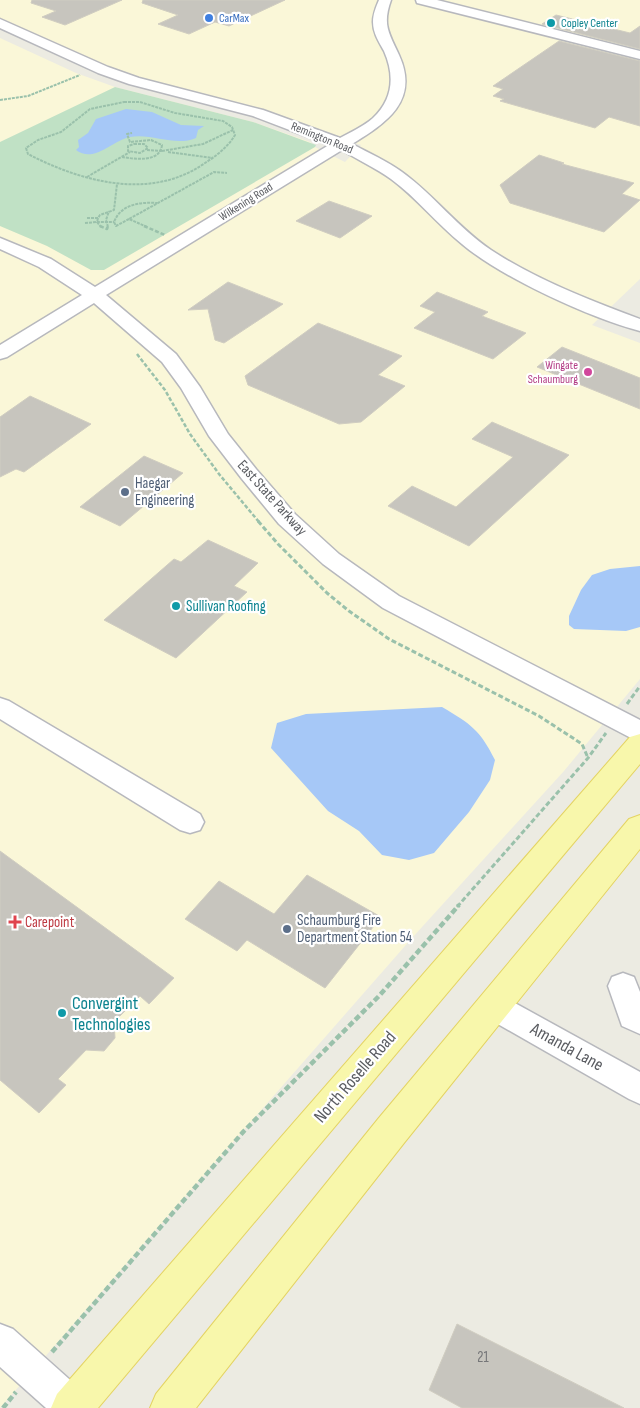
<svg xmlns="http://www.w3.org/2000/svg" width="640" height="1408" viewBox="0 0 640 1408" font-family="'Sofia Sans Condensed',sans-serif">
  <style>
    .commercial { fill: #faf7d8 }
    .green { fill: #c0e1c5 }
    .water { fill: #a6c8f7 }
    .building { fill: #c7c5be; stroke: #d0cdc1 }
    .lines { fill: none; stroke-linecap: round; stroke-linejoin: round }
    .minor-casing { stroke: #b7b8bd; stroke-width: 3 }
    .major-casing { stroke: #e4d362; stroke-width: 2 }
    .path-far3 { stroke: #9ac1ab; stroke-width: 2; stroke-dasharray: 3 1; stroke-linecap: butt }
    .path-far2 { stroke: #9ac1ab; stroke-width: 2.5; stroke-dasharray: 4 2; stroke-linecap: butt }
    .path-far1 { stroke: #9ac1ab; stroke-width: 3; stroke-dasharray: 5 2.5; stroke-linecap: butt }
    .path { stroke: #9ac1ab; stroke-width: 4.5; stroke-dasharray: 6 3; stroke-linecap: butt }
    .minor { fill: #fff; fill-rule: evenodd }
    .major { fill: #f8f7ab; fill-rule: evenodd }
    .shop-dot { fill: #3f7fe0; stroke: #fff; stroke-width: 2 }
    .culture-dot { fill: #0f9aa8; stroke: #fff; stroke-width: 2 }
    .hotel-dot { fill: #d1479c; stroke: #fff; stroke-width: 2 }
    .service-dot { fill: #5c6f8a; stroke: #fff; stroke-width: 2 }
    .health-dot { fill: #e0444e; stroke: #fff; stroke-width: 2 }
    .labels { text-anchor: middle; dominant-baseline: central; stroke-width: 4.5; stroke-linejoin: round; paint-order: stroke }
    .far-shop-label { font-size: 12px; fill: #366cbe; stroke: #fff; text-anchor: start }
    .far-culture-label { font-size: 12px; fill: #0d838f; stroke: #fff; text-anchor: start }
    .far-street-label { font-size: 12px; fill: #5a5c61; stroke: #fff }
    .far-hotel-label { font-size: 12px; fill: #b23c85; stroke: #fff; text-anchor: end }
    .service-label { font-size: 15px; fill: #4e5e75; stroke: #fff; text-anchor: start }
    .street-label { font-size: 15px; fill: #5a5c61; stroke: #fff }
    .culture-label { font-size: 15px; fill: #0d838f; stroke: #fff; text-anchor: start }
    .health-label { font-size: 15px; fill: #be3a42; stroke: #fff; text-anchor: start }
    .near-number-label { font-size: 15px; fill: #757678 }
    .near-culture-label { font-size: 18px; fill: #0d838f; stroke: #fff; text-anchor: start }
    .near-street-label { font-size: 18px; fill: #5a5c61; stroke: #fff }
  </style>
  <rect width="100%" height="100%" fill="#ecebe2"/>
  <path class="commercial" d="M0 0H640V279L592 325 640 343V679L564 771 412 938 0 1408V38L76 73 115 87 253 122 310 142 315 147 345 162 361 145 260 111 127 75 82 58 0 19Z"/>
  <path class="green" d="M115 87 253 122 316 145 315 147 104 270H91L47 246 0 226V142Z"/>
  <g class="water">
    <path d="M126 109 152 112 181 125 204 126 198 130 196 138C175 147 152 133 130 137 113 140 94 164 76 150L79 147 78 140 88 133 96 119Z"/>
    <path d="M640 566V627L626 631 574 629 569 625V616L581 590 592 575 610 569Z"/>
    <path d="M442 707C471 724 480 730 495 760L490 780 469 812 451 833 434 853 409 860 382 855 359 831 328 811 271 748 277 723 306 714Z"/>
  </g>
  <g class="building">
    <path d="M32 0H122L65 25 42 17 56 11 31 3Z"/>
    <path d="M143 0H285L229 26 215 22 189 34 158 24 178 15 142 3Z"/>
    <path d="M556 15 630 33 640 26V49L542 24Z"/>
    <path d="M559 41 640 61V126L609 117 595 128 500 101 504 99 493 96 503 89 493 86Z"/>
    <path d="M539 155 564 163 562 164 634 183 622 194 640 200 604 232 510 203 500 185Z"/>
    <path d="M329 201 372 216 340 238 296 221Z"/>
    <path d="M228 282 283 304 224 343 215 340 208 309 188 310Z"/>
    <path d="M437 292 488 312 482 316 526 333 493 359 414 328 435 312 420 306Z"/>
    <path d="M318 323 402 356 378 375 405 386 361 422 339 424 248 385 245 376Z"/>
    <path d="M562 347 640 378V409L537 367Z"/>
    <path d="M30 396 91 424 24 472 16 469 0 477V417Z"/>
    <path d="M492 422 569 455 469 546 388 506 412 486 456 507 513 457 472 439Z"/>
    <path d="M144 456 183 473 120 526 80 507Z"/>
    <path d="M208 540 258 563 234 586 247 592 176 658 104 620 174 559 181 562Z"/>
    <path d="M0 851 174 978 149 1004 140 996 114 1022 115 1038 104 1051 86 1050 58 1079 66 1085 39 1113 0 1080Z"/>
    <path d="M307 875 381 917 325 988 247 940 237 951 185 919 219 881 274 914Z"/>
    <path d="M457 1324 624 1408H462L429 1390Z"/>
  </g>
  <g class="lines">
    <g class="minor-casing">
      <g id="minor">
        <path d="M379 0H391C382 25 389 33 399 55 420 101 386 123 352 144 369 153 387 161 402 172 434 195 458 228 491 250 537 280 589 300 640 319V331C590 318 501 277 462 244 437 224 417 198 391 179 376 168 358 160 342 150L106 295 176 354 200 387 228 434 256 469 295 514 339 554 399 596 640 720V740L631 738 383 608 323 564 279 524 242 479 209 436 181 388 162 362 94 303 7 357 0 359V345L82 295 39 267 0 249V238L51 259 95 287 329 145 253 116 129 84 98 73 0 28V19L108 67 139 78 263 110 340 138C351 132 364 126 373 118 393 99 395 76 384 51 379 42 373 33 373 22 373 14 376 7 379 0Z"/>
        <path d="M416 0H437L640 51V59L417 3Z"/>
        <path d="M0 698 9 701 200 814 204 822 200 830 190 833 180 830 0 719Z"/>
        <path d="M623 973 634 977 640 992V1034L622 1026 608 986 612 977Z"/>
        <path d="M493 993 504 997 640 1072V1104L629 1099 482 1015 478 1006 482 997Z"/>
        <path d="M0 1324 13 1329 87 1395 93 1408H46L0 1367Z"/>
      </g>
    </g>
    <g class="major-casing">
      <g id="major">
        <path d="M640 734V764L98 1408H51L57 1394 630 737Z"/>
        <path d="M640 815V849L404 1143 196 1408H150L156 1394 378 1119 629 819Z"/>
      </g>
    </g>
    <g class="path-far3">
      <path d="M0 100 28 96 80 75"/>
      <path d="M124 102H140L175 113 223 121 232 127 235 135C228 147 216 156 205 163 151 201 82 182 28 154L26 148 38 140 61 132 90 109Z"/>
      <path d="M134 144H144L148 148 140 153 128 151V146Z"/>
      <path d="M147 150 162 151"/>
      <path d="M162 151 203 144 233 130"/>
      <path d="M168 152 213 158"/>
      <path d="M122 157C135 159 160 163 162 145L151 140 130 142 127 134 132 133"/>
      <path d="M87 177 130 152"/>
      <path d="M87 218H98L100 215 114 210 117 184"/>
      <path d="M98 218 97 222H114"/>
      <path d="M129 219 116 226 114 222C121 204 140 202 157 203"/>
      <path d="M85 223 97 222 101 227"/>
      <path d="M108 227 106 220 109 211"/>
      <path d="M147 227 129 219 214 172 227 173"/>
    </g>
    <g class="path-far2">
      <path d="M100 226 107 229 108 226"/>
      <path d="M144 226 165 235"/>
      <path d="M137 354 165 390 190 434 219 474 259 522"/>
    </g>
    <g class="path-far1">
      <path d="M258 521 278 544 327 593 349 611 389 639 539 716 582 744 588 758"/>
      <path d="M627 704 640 686"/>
      <path d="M457 907 588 758 606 733"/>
    </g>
    <g class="path">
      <path d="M52 1352 244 1131 379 996 459 905"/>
      <path d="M3 1408 16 1392"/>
    </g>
    <use href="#minor" class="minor"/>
    <use href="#major" class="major"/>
  </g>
  <circle class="shop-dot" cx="209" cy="18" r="5"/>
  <g class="culture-dot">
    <circle cx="551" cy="23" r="5"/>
    <circle cx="176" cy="606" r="5"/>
    <circle cx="62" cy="1013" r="5"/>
  </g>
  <circle class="hotel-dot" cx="588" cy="372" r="5"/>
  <g class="service-dot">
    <circle cx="125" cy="492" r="5"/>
    <circle cx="287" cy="929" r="5"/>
  </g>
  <path class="health-dot" d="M12.5 914.5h5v5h5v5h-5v5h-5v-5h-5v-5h5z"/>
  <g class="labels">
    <g class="far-shop-label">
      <text x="219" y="18">CarMax</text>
    </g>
    <g class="far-culture-label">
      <text x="561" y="23">Copley Center</text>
    </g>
    <g class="far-street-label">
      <text transform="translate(322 138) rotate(22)">Remington Road</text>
      <text transform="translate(246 202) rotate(-32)">Wilkening Road</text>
    </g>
    <g class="far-hotel-label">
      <text x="578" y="365">Wingate<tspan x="578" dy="14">Schaumburg</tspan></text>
    </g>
    <g class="service-label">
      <text x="135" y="483">Haegar<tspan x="135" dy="17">Engineering</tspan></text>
      <text x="297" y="920">Schaumburg Fire<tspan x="297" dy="17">Department Station 54</tspan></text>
    </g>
    <g class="street-label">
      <text transform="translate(272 498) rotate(48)">East State Parkway</text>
    </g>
    <g class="culture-label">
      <text x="186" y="606">Sullivan Roofing</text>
    </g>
    <g class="health-label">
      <text x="25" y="922">Carepoint</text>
    </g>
    <g class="near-number-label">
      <text x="483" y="1357">21</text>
    </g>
    <g class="near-culture-label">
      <text x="72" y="1003">Convergint<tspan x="72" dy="21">Technologies</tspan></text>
    </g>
    <g class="near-street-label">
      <text transform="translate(567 1047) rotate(29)">Amanda Lane</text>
      <text transform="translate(355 1077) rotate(-49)">North Roselle Road</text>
    </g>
  </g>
</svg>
